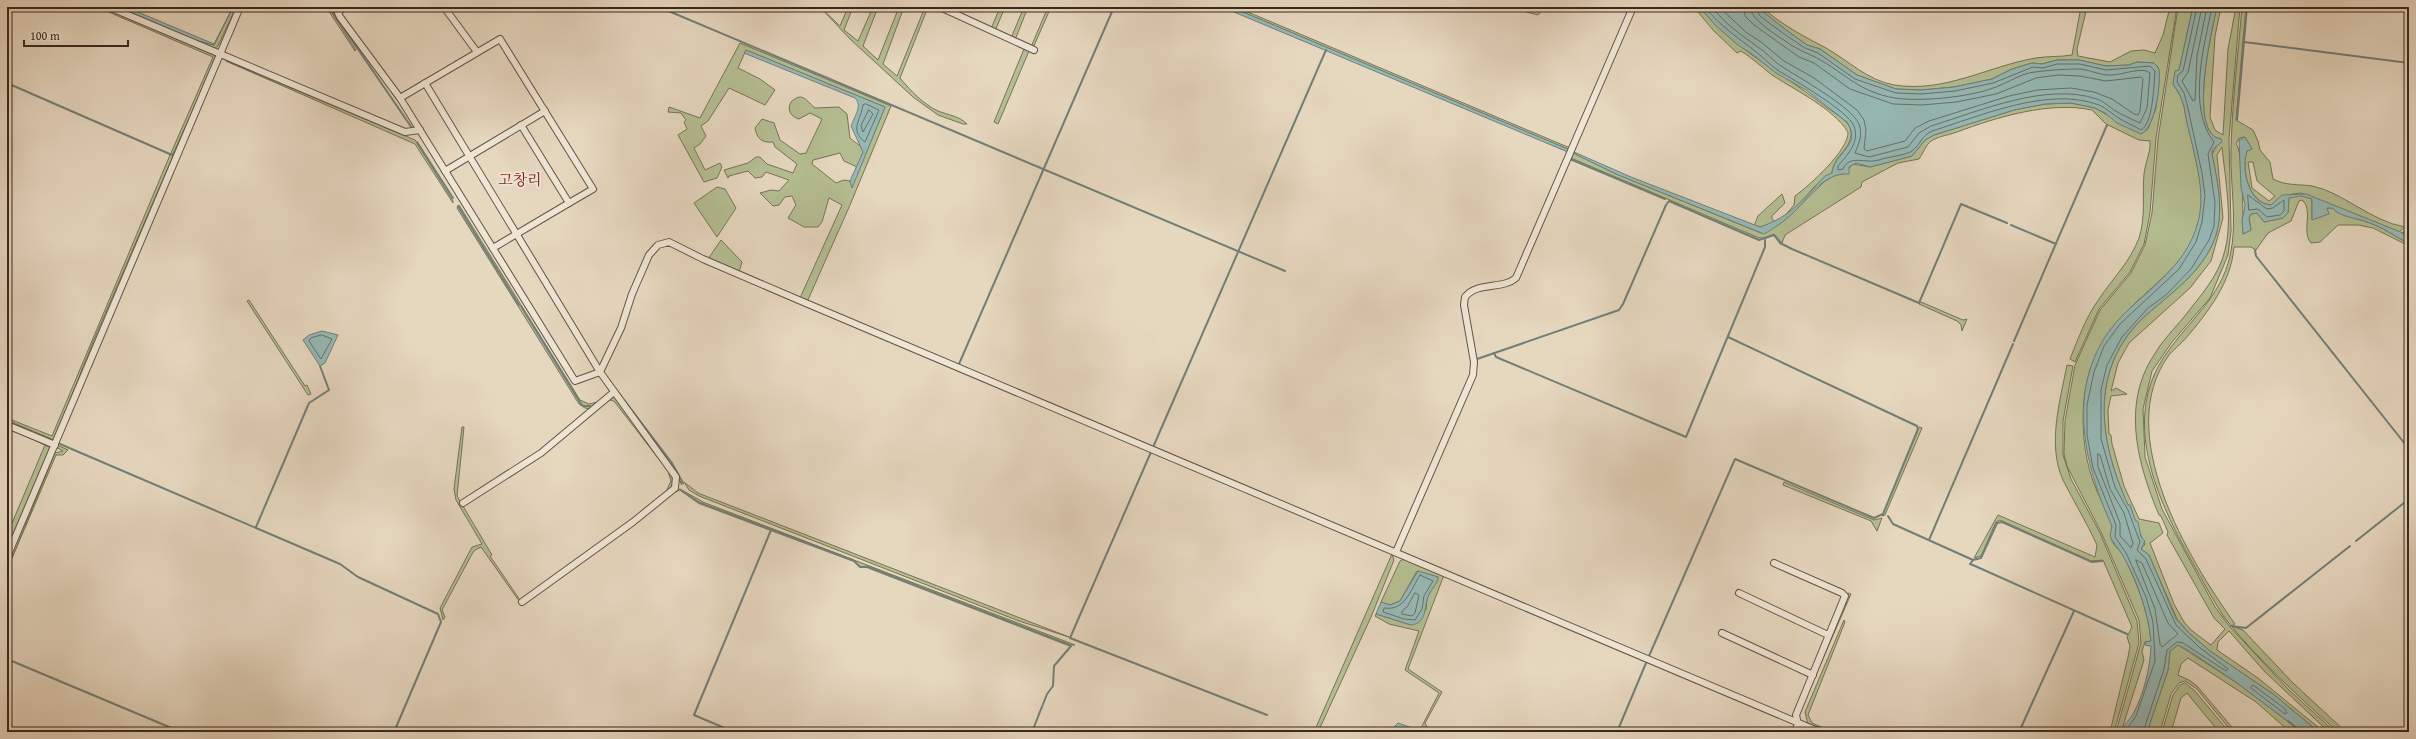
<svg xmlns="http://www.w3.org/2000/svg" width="2416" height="739" viewBox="0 0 2416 739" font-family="'Gentium Book Plus','Noto Serif KR',serif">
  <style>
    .green { fill: #b4be92; stroke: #767358; fill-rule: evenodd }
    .water { fill: #96b9b5; stroke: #717f78 }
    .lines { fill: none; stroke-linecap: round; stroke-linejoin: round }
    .shore { stroke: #687069; stroke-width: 1 }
    .stream { stroke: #717f78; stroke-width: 2 }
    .minor-casing { stroke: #645446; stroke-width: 8 }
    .minor { stroke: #efe5d5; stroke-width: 6 }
    .labels { text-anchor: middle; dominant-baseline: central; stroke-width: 3.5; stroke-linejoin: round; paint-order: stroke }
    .quarter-label { font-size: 15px; fill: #7a1f14; stroke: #efe5d5 }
  </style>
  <rect width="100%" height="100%" fill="#e6d7bf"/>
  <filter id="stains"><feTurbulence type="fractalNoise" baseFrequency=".005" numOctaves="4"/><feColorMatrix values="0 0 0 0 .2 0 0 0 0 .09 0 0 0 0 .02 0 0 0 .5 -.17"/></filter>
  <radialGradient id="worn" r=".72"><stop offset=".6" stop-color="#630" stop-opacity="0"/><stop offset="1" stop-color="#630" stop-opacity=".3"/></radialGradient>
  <g class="green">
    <path d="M97 7H104L214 54 216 59 173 154 171 153 213 57Z"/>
    <path d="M113 7 131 12 195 40 214 45 233 7H236L218 46 214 49Z"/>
    <path d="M326 7H328L356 50 355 51Z"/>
    <path d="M820 7 840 26 848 7H853L844 30 858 41 873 7H878L863 46 878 60 899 7H904L883 64 897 76 925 7H928L900 78C910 90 923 104 938 111 948 115 959 116 967 124H963L938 115 913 97 850 39Z"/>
    <path d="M1000 7H1005L995 31 991 29Z"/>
    <path d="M1024 7H1028L1015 40 1011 38Z"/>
    <path d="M1048 7H1051L1033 48 1031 47Z"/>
    <path d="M1231 7H1236L1570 148V150Z"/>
    <path d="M1507 7H1520L1538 12 1541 7H1545L1538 15Z"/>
    <path d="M1694 7H1700C1732 48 1781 72 1822 104 1832 112 1842 116 1850 127 1856 148 1833 154 1832 173 1812 183 1803 205 1784 217L1794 205 1795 196C1810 185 1849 150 1848 132 1834 109 1795 90 1772 75 1762 67 1752 58 1741 51L1737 53 1713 30Z"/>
    <path d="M1757 7H1762C1780 24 1805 37 1826 48 1849 61 1867 80 1894 85 1946 93 1988 66 2036 58 2048 56 2061 57 2072 55L2081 7H2087L2077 49 2078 56 2110 62 2131 51 2144 50 2155 53 2163 35 2170 7H2177L2156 138 2150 213 2144 244 2130 272 2099 309 2075 362 2070 359C2078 339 2086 317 2099 299 2113 278 2130 262 2139 238 2146 217 2142 195 2144 174 2145 163 2151 152 2150 141L2139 140 2106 124 2092 110C2050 101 1997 117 1957 132 1949 135 1939 136 1931 141 1926 145 1923 153 1919 159L1898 163 1862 182 1861 187 1785 235 1782 243 1774 234 1765 238H1759L1571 158 1573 153 1616 174 1761 233 1787 218 1824 182 1835 175 1844 174 1853 164 1870 167 1912 156 1925 140 1934 135 2014 110 2045 104 2071 103 2095 108 2141 134 2148 129 2156 108 2159 74 2158 67 2154 63 2137 62 2129 65 2106 66 2079 60H2057L2042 64 2032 63 2012 69 1992 79 1954 87 1921 90 1896 89 1857 75 1820 49 1807 45 1786 30Z"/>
    <path d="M2178 7H2193L2179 70 2173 84 2180 95 2184 106C2188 134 2205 182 2201 210 2194 265 2150 283 2118 321 2100 341 2089 365 2085 391 2081 420 2083 453 2093 481 2098 496 2107 510 2112 526 2113 530 2110 536 2112 541 2114 546 2120 550 2123 555 2137 583 2148 610 2151 641L2145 642 2142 651 2144 660 2121 732H2116L2141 643 2139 620 2101 532 2067 466 2064 454 2065 421 2075 365 2100 310 2131 273 2145 245 2152 213 2158 139Z"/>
    <path d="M2217 7H2221L2215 36 2210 117 2215 130 2223 135 2228 49 2236 7H2240L2229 139 2231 231 2228 255 2210 298 2172 342 2152 371 2143 409 2145 457 2162 509 2215 607 2230 627 2289 690 2335 732H2329L2265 672 2229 631 2218 642 2217 650 2258 678 2324 732H2319L2273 694 2210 651 2189 633 2177 619 2149 555 2141 549 2145 544 2139 532 2138 522 2135 520 2130 505H2128C2097 437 2088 363 2152 310 2178 288 2205 268 2216 235 2224 209 2217 179 2212 154L2221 139C2187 134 2212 29 2217 7ZM2222 147C2225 177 2233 220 2225 250 2219 276 2200 296 2184 317 2174 329 2162 341 2154 355 2121 405 2138 465 2159 515L2161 516 2168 532 2167 535 2214 618 2225 629 2211 645 2191 630 2184 622 2174 604 2150 543 2163 533 2159 523 2139 519 2124 486 2112 444 2111 435 2109 434 2108 410 2111 396 2127 394 2116 388 2111 391 2118 363 2129 343 2190 288 2211 261 2223 218 2217 155Z"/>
    <path d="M2242 7H2246L2236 120 2253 130 2258 141 2260 150 2270 162 2273 179C2286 186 2299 184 2312 186 2343 192 2370 221 2405 227L2399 232 2301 193C2284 195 2285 196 2271 205 2248 203 2241 168 2247 151L2252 149 2245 137 2239 138 2236 144C2243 147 2243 222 2243 234L2251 230 2249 218 2251 214 2257 213 2264 222 2283 218 2288 213 2289 197 2301 195 2312 199V219L2328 214 2327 208H2333C2340 217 2356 217 2367 222 2382 227 2395 236 2409 244V246L2373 228 2358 225H2338L2320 242 2311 243C2301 232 2314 210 2302 200L2299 201 2291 221 2268 233 2256 250 2251 247H2234C2231 283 2208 312 2186 338 2181 344 2174 349 2169 355 2112 433 2188 558 2235 624L2232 626 2243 630 2293 683 2346 732H2338C2298 696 2257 659 2224 617 2212 599 2202 579 2191 560 2157 499 2120 419 2166 354 2188 322 2221 297 2230 256 2238 222 2230 185 2231 151 2232 103 2238 55 2242 7ZM2248 162H2253L2257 181 2275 196 2269 201 2252 188Z"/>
    <path d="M740 43 891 106 850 205 807 302 800 298 842 205 829 198 822 222 818 227H804L788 218 796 205 792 196 785 197 779 205 773 206 760 193 771 190 779 191 789 180 766 172 762 177 755 178 748 171 729 176 728 178 724 170 748 163 756 157H760L767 164 793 173 797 164 775 147 773 142C762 143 757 139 755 128L762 119 774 123 780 140 800 154 806 153 822 119 810 113 799 119C790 116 787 110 791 102 803 91 806 101 815 108L839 107 847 114 850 138C865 151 868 146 857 167L844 161 840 153 813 160 812 164 836 183 844 180 850 181 852 187 885 107 746 50 738 68 760 79 775 90 765 105 729 88 708 121 701 126 706 136 700 144 694 148 705 170 720 163 722 167 717 178 704 182 678 135 687 129 684 122 686 120 681 113 668 112 669 107 700 118Z"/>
    <path d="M1024 49 1029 51 998 124 994 122Z"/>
    <path d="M226 61 415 140 453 201V203L415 144Z"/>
    <path d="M170 155 173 156 93 342 54 440 7 420V418L52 436Z"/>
    <path d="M717 187 725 189 736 208 717 237 694 203Z"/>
    <path d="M1782 194 1785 203 1772 216V219L1776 222 1760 227 1754 226 1758 216Z"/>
    <path d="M459 205 580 400 589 404 602 401 591 409 585 408 579 404 457 208Z"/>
    <path d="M721 240 742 262 739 272 708 259Z"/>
    <path d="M249 300 305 386 307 385 311 394 308 395 247 301Z"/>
    <path d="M1921 302 1963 320 1967 319 1962 331 1961 325 1957 321 1919 304Z"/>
    <path d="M2067 365 2073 366 2063 421V455L2071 479 2100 533 2137 621 2139 643 2114 732H2110L2128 657 2130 646 2127 637 2132 627 2103 560 2091 561 2000 520 1996 522 1981 556 1974 558 1998 515 2095 557 2097 545C2087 523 2074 502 2063 480 2047 445 2060 401 2067 365Z"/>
    <path d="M616 392 671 462 682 485 662 453Z"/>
    <path d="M615 396 673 475 672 486 665 494 671 481 668 471 614 401 610 400Z"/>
    <path d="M7 427 51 448 7 550V535L45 445Z"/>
    <path d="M462 427H464L457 496 492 555 490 556 520 600 519 601 481 547 475 550 472 554 442 610 445 617 443 620 440 608 472 547 482 544 456 500 454 489Z"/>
    <path d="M1919 427 1922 428 1885 515 1882 516Z"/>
    <path d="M57 445 68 450 63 455H56L7 570 55 453 63 451 56 447Z"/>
    <path d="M684 482 698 493 1069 637 1019 621 699 496 689 490Z"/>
    <path d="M1784 482 1874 520 1882 518 1877 531 1871 521 1783 485Z"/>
    <path d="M680 489 703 502 1075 645H1071L867 566 860 567 854 560 699 502 680 490 673 493 554 581 552 585 551 582 674 491Z"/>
    <path d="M1392 554 1394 560 1371 617 1318 732H1314Z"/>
    <path d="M1404 559 1444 575 1408 669 1442 692 1425 723 1430 732H1424L1421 728 1439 693 1405 670 1419 631 1389 624 1375 616 1376 614 1411 625 1426 610 1427 598 1438 577 1417 571 1400 601 1390 605 1381 602 1400 561Z"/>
    <path d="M1848 593 1851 594 1799 714 1798 713Z"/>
    <path d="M1844 620 1845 622 1808 715 1812 723 1833 732H1826L1808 725 1805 712Z"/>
    <path d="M2178 645 2237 683 2302 732H2290L2256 702 2188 658 2181 664 2178 675 2189 680 2197 686 2236 732H2232L2197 689 2185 681 2179 683 2171 694 2160 732H2147L2168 670 2170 651Z"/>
    <path d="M2185 683 2195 691 2229 732H2219L2187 693 2181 698 2171 732H2162L2173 695 2180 685Z"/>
  </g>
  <g class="water">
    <path d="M118 7 133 10 214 44 233 7 214 45 195 40Z"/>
    <path d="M1222 7H1231L1570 150 1568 152 1563 150Z"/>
    <path d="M1700 7H1757L1786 30 1807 45 1820 49 1857 75 1896 89 1921 90 1954 87 1992 79 2012 69 2032 63 2042 64 2057 60H2079L2106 66 2129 65 2137 62 2154 63C2156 66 2159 67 2159 70 2161 85 2155 128 2141 134L2117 123 2105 113 2095 108 2071 103 2045 104 2014 110 1934 135 1925 140 1912 156 1870 167 1856 163 1849 167V174C1824 172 1809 197 1794 212 1785 221 1773 229 1764 234L1616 174 1573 153 1574 152 1631 177 1760 227C1792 216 1802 200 1825 176L1832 173C1834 152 1863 146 1847 122L1806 90 1776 73 1752 54 1738 45 1715 25Z"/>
    <path d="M2193 7H2217C2212 28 2187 135 2221 139L2222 142 2213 149 2212 154C2217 179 2224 209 2216 235 2205 268 2178 288 2152 310 2088 362 2097 437 2128 505H2130L2135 520 2138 522 2141 537 2145 541 2141 549 2149 555 2176 619 2189 633 2210 651 2273 694 2319 732H2302L2237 683 2188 650 2178 645 2170 651 2168 670 2147 732H2121C2123 724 2129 721 2133 714 2144 694 2150 668 2151 646L2145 645V642L2151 641C2148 611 2137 580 2122 554 2118 548 2113 543 2110 536L2112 526C2079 455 2064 369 2128 310 2157 283 2188 261 2198 222 2208 186 2189 141 2184 106L2180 95 2173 84 2175 71 2179 70Z"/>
    <path d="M746 50 885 107 852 188 850 181 863 152 851 126C854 117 863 106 855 98L744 53Z"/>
    <path d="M2245 137 2252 149 2247 151C2241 168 2248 204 2271 205L2282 195 2306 194 2403 233 2409 239V244C2395 236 2382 227 2367 222 2356 218 2340 217 2332 208H2327L2329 214 2312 220V199L2301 196 2289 198 2288 213 2283 218 2264 222 2257 213 2251 214 2249 218 2251 230 2243 234 2242 221 2245 205 2241 188 2239 140Z"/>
    <path d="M322 331 338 335 325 363 320 366 303 340 309 335Z"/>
    <path d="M1418 571 1438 577V580C1435 586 1430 591 1428 597 1424 608 1427 623 1411 625L1376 614 1381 602 1390 605 1400 601Z"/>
    <path d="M1398 723 1424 732H1389Z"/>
  </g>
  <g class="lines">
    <g class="shore">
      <path d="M1705 7C1720 26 1737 37 1755 51 1763 57 1770 65 1779 71 1794 80 1848 111 1854 126 1860 143 1847 155 1838 166V170L1843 169C1849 154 1866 164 1879 160 1887 157 1907 155 1912 151 1921 144 1921 136 1932 131 1980 116 2047 87 2096 104 2105 107 2110 112 2117 117 2124 122 2133 125 2141 130 2153 124 2154 84 2155 71L2150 66 2106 70 2080 64H2057L2043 68 2033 67 1993 83 1955 91 1921 94 1896 93 1855 79 1818 53 1805 48 1784 34 1760 16 1755 7"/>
      <path d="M1712 7C1725 24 1741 35 1758 47 1766 52 1773 61 1781 66 1798 77 1852 107 1859 124 1863 135 1859 143 1855 153L1869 157 1908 147 1919 133 1931 126C1980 111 2046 82 2097 99 2107 103 2112 110 2121 114 2127 117 2133 120 2140 123L2147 108 2150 73C2142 66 2123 75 2112 75 2101 76 2091 70 2080 69 2065 69 2050 70 2035 72 2022 73 2009 82 1996 87 1971 97 1921 102 1895 98 1859 92 1846 74 1817 58 1809 54 1799 50 1791 45 1780 37 1750 20 1750 7"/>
      <path d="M1719 7 1747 33 1761 42 1784 61 1814 78 1857 110 1864 120 1866 130 1864 149 1867 151 1905 141 1915 128 1929 121 2009 96 2037 90 2071 88 2094 92 2112 99 2134 114 2138 115 2140 111 2143 79 2141 77 2106 81 2080 76 2058 75 2036 78 1996 94 1956 102 1922 105 1893 104 1850 89 1814 63 1799 57 1754 25 1745 16 1744 7"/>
      <path d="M2202 7 2188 72 2182 81 2193 101 2195 100 2197 56 2207 7"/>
      <path d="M866 104 879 110 865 142C849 130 861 120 863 105Z"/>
      <path d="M869 110 873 114 863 132 861 126Z"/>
      <path d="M2248 195 2267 209 2273 208 2284 200V211L2280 215 2267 217 2258 209 2249 210Z"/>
      <path d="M322 335 332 339 321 359 309 341 311 338Z"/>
      <path d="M2098 454 2100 455 2110 489 2124 513 2133 543 2131 548 2120 536V523L2098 467Z"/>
      <path d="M2136 560 2142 563 2168 623 2178 634 2162 647 2160 644 2155 609Z"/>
      <path d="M1420 575 1433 581 1424 596 1422 609 1415 620 1404 619 1383 612 1384 608C1405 611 1410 591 1420 575Z"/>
      <path d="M1415 593 1419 595 1415 613 1412 616 1402 614V611L1407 607Z"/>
      <path d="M2253 685 2284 708 2287 713 2285 714 2251 688Z"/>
      <path d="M2125 732 2136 716 2155 661 2153 622 2146 597 2126 553 2115 537 2116 525 2093 468 2087 435V405L2094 372 2104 346 2120 324 2179 269 2196 242 2202 222 2205 196 2202 173 2187 104 2184 93 2177 82 2178 75 2183 71 2197 7"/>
      <path d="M2143 732 2164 669 2167 650 2177 642 2183 643 2226 671 2228 669 2199 647 2176 625 2146 559 2137 550 2140 542 2128 510 2115 487 2101 439V390L2107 365 2122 337 2148 308 2166 295 2191 269 2209 240 2214 226 2215 203 2208 154 2214 142C2187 108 2204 46 2212 7"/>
    </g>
    <g class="stream">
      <path d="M329 7 412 128"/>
      <path d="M659 7 1285 271"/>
      <path d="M2244 42 2409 63"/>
      <path d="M7 83 172 155"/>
      <path d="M2237 120 2247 7"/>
      <path d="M417 142 453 198"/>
      <path d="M1570 159 1665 199"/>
      <path d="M458 206 519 305"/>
      <path d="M2011 225 2056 244"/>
      <path d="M2403 233 2409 227"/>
      <path d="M2255 250 2256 256 2409 449"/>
      <path d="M521 306 580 402 583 406H590"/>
      <path d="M2014 341 2107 125"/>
      <path d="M1494 353 1496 357 1686 437 1765 247V240"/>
      <path d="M1477 359 1619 310 1623 304 1666 205 1669 201 1759 240 1774 235 1780 243 1792 249 1919 303 1961 204 2007 223"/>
      <path d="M959 364 1114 7"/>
      <path d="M618 392 672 463 683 483"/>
      <path d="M7 422 53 441"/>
      <path d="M60 444 340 564 358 577 438 614 441 622 394 732"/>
      <path d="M1154 445 1326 50"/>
      <path d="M1151 452 1070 638 1267 715"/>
      <path d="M682 491 699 503 854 561 860 567H867L1071 646 1054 666 1053 686 1047 694 1032 732"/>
      <path d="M1888 516 1893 524 1973 560 1981 558 1997 523 2002 522 2092 562 2102 561"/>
      <path d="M256 527 309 403 329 390 320 366"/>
      <path d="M1929 540 2013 344"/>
      <path d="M2356 541 2409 499"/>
      <path d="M1973 560 1970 564 1975 566 2127 634"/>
      <path d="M2231 626 2246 628 2350 546"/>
      <path d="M1649 656 1735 459 1874 518 1883 514 1918 429 1917 426 1728 337"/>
      <path d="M7 659 181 732"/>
      <path d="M2288 721 2301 732"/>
      <path d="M734 732 694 715 771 530"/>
      <path d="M1617 732 1646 663"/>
      <path d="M2019 732 2074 611"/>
    </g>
    <g class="minor-casing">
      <g id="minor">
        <path d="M109 7 405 132 420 130"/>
        <path d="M344 7 338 13 340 17 400 98 575 381 600 372 676 477 675 488 633 522 522 602"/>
        <path d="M444 7 477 52"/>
        <path d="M940 7 1034 50"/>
        <path d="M425 83 600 372"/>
        <path d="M400 98 500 39 593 189 569 203"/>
        <path d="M445 171 545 111"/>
        <path d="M493 248 569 203 521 125"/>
        <path d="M600 372 621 328 632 294 649 255 658 245 669 242 703 259 801 301 1820 732"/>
        <path d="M7 425 55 445"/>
        <path d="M463 503 541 453 614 392"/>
        <path d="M1396 552 1473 375 1474 362 1464 305 1465 297C1478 281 1502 290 1516 278L1633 7"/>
        <path d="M7 557 240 7"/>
        <path d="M1774 563 1842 593 1845 596 1796 715 1798 724 1795 732"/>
        <path d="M1739 593 1828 635"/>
        <path d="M1722 633 1813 675"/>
      </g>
    </g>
    <use href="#minor" class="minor"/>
  </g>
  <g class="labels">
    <g class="quarter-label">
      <text x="520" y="179">고창리</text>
    </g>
  </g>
  <rect width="2416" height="739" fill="none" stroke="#e6d7bf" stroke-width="24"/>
  <rect x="8" y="8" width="2400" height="723" fill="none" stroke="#39281d" stroke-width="2"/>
  <rect x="12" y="12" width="2392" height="715" fill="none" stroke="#39281d"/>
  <path d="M24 40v6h104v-6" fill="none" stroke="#39281d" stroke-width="2"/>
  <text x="30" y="40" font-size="12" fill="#39281d" stroke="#efe5d5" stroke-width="3" paint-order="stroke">100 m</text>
  <rect width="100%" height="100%" filter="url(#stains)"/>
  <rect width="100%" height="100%" fill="url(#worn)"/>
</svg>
